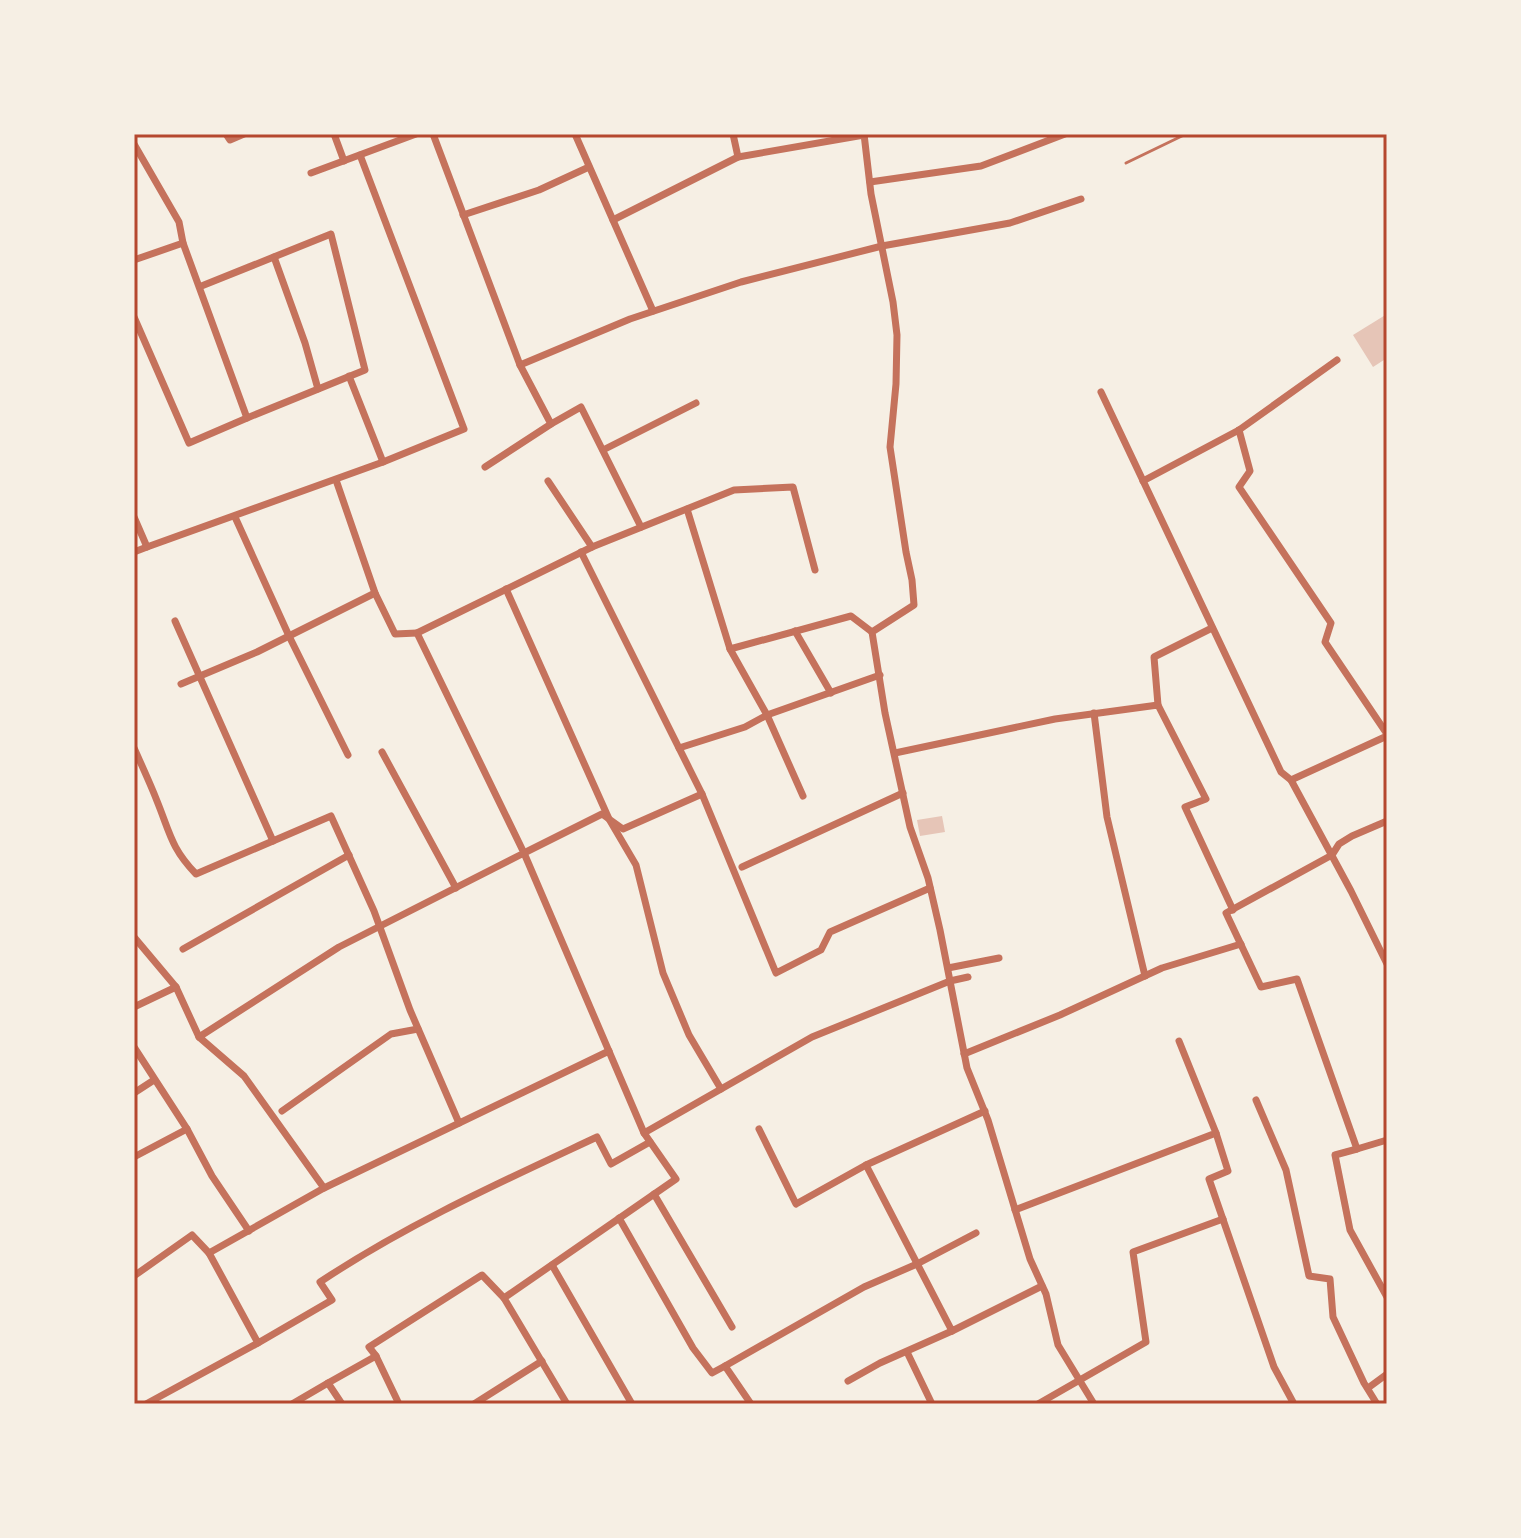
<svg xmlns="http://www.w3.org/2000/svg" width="1521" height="1538" viewBox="0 0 1521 1538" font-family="Poppins,sans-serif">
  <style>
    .building { fill: #e6c5b7 }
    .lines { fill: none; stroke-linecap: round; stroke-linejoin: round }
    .service { stroke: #c5725c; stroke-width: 3 }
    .minor { stroke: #c5725c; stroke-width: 7 }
    .neatline { fill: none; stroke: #b5482f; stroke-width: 3 }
  </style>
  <rect width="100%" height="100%" fill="#f6efe4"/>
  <g class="building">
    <path d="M1387 314V358L1373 367 1353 335Z"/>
    <path d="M942 816 945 832 920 836 917 820Z"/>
  </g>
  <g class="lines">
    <path class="service" d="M1126 163 1186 134"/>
    <g class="minor">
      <path d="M226 134 230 140 244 134"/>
      <path d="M334 134 344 161"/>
      <path d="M433 134 520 365 630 319 741 282 882 246 1010 223 1081 199"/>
      <path d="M575 134 653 311"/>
      <path d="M733 134 738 157"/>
      <path d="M864 134 871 194 893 302 897 335 896 384 890 447 906 552 912 580 914 605 872 632 885 713 910 827 928 878 940 930 967 1068 988 1120 1030 1259 1046 1294 1058 1345 1094 1404"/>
      <path d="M134 144 179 222 183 243"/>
      <path d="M311 173 416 134"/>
      <path d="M870 182 981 166 1065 134"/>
      <path d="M463 215 539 190 589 167"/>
      <path d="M613 220 738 157 864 135"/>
      <path d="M274 257 305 343 318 389"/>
      <path d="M134 260 183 243 247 418 365 370 331 234 199 287"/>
      <path d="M134 317 189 443 247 418"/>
      <path d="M520 365 551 424 581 407 641 527"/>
      <path d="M349 376 383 462 464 429 360 155"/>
      <path d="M1101 392 1281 772 1291 780"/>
      <path d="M1239 430 1250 471 1239 487 1331 623 1325 642 1387 734"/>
      <path d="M603 450 696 403"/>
      <path d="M485 467 551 424"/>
      <path d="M336 480 375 593 395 634 417 633"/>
      <path d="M548 481 592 547"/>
      <path d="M1143 481 1239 430 1337 360"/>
      <path d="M687 509 730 649 851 616 872 632"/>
      <path d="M134 517 147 547 383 462"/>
      <path d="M235 517 289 636 348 755"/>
      <path d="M134 552 147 547"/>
      <path d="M581 552 702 794"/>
      <path d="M506 589 609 819 636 865 663 973 689 1035 721 1089"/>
      <path d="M175 621 273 841"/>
      <path d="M795 631 831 693"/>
      <path d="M730 649 767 715 803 796"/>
      <path d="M181 684 257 652 375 593"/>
      <path d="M1158 705 1154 657 1212 628"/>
      <path d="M1094 713 1107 817 1145 976"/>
      <path d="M1387 736 1291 780 1351 891 1387 964"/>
      <path d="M134 748C142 766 150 783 157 801 170 833 171 848 196 874L331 816 374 911 410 1010 459 1123"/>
      <path d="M679 748 745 727 767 715 880 675"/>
      <path d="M382 752 456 888"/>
      <path d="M895 753 1055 719 1158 705 1206 799 1185 807 1233 910"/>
      <path d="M1387 821 1352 836 1339 844 1332 855 1226 913 1261 987 1297 979 1357 1149 1387 1140"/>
      <path d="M742 867 903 793"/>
      <path d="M134 937 176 987 134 1007"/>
      <path d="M183 949 349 855"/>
      <path d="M948 968 999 958"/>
      <path d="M176 987 199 1037"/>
      <path d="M134 1047 187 1129 212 1176 249 1231"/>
      <path d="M964 1054 1060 1015 1162 968 1241 944"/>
      <path d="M134 1093 154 1080"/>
      <path d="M1256 1100 1286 1170 1309 1276 1330 1279 1333 1317 1364 1383 1377 1404"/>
      <path d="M282 1111 391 1034 418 1029"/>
      <path d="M985 1111 866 1165 952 1331 1042 1286"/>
      <path d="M759 1129 796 1204 866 1165"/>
      <path d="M644 1133 524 853 602 814 623 829 702 794 776 973 821 950 830 932 930 888"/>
      <path d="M1216 1133 1228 1171 1209 1179 1274 1367 1294 1404"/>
      <path d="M1357 1149 1335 1155 1350 1230 1387 1297"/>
      <path d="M134 1157 187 1129"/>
      <path d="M324 1188 609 1051"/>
      <path d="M654 1194 732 1327"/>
      <path d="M1015 1210 1216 1133 1179 1041"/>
      <path d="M619 1218 693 1348 712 1373 725 1366 751 1404"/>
      <path d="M209 1253 258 1343 332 1300 320 1282C407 1224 503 1181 597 1137L611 1164 650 1142"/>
      <path d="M552 1265 632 1404"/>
      <path d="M134 1276 192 1235 209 1253 324 1188 244 1076 199 1037 339 947 524 853 417 633 592 547 734 490 793 487 815 570"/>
      <path d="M907 1352 932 1404"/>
      <path d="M376 1356 369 1347 482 1275 504 1298"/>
      <path d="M725 1366 864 1287 917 1264 976 1233"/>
      <path d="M848 1381 880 1363 952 1331"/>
      <path d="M1368 1388 1387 1374"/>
      <path d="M146 1404 258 1343"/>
      <path d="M292 1404 328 1383"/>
      <path d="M342 1404 328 1383 376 1356 399 1404"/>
      <path d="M474 1404 542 1361"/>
      <path d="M567 1404 504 1298 676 1179 644 1133 812 1037 950 981 968 977"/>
      <path d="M1038 1404 1146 1342 1133 1252 1223 1219"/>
    </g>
  </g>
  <rect width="1521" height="1538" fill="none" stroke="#f6efe4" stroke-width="272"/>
  <rect x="136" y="136" width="1249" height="1266" class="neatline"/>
</svg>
